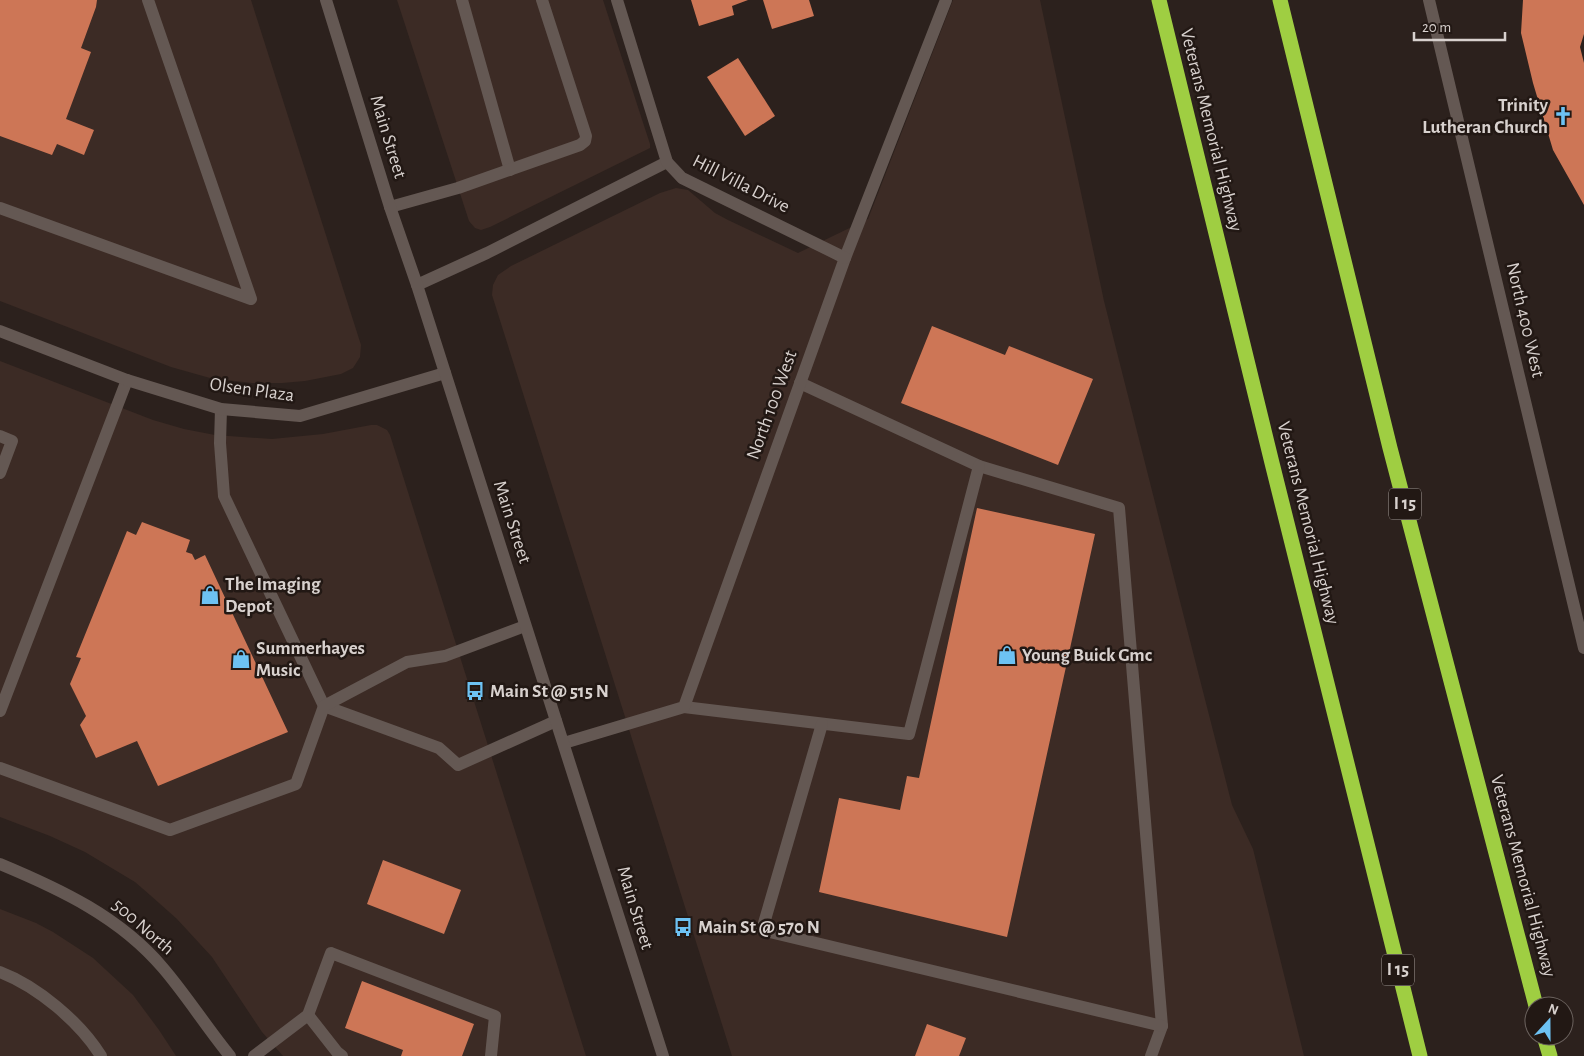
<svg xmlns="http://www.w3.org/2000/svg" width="1584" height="1056" viewBox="0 0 1584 1056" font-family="'Alegreya Sans',sans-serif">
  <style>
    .built { fill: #3c2b25 }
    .building { fill: #cd7656 }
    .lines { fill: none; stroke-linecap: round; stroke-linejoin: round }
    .lane { stroke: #645853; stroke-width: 12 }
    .street { stroke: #645853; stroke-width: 12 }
    .secondary { stroke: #645853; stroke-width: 12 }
    .highway { stroke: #9fce42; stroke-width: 15 }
    .labels { text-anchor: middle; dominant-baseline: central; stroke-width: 5; stroke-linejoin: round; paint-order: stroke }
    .shield { fill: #221814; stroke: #a19a96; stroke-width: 1 }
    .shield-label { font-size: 18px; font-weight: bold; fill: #d8d1ce }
    .poi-label { font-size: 19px; font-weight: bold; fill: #d8d1ce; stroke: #221814; text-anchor: start }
    .street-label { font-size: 19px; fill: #d8d1ce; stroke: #221814 }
  </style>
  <rect width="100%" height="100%" fill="#2c211d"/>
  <g class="built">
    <path d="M0 0H251L361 345 360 357 353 368 341 374 305 381 282 383H252L210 378 171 367 0 301Z"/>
    <path d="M397 0H603L650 144V148L490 227 481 230 475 228 469 221Z"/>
    <path d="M953 0H1040L1104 301 1186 625 1232 805 1253 849 1304 1056H732L492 295 493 285 498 275 511 266 660 193 676 188 688 190 715 213 728 220 798 253 868 219Z"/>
    <path d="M0 361 153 420 184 429 215 435 272 439 323 434 371 425H377L387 430 390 435 586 1056H283L262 1032 212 957 177 919 150 895 135 882 85 852 50 836 0 817Z"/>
    <path d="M0 909 36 923 53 932 93 958 133 995 159 1030 176 1056H0Z"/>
  </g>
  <g class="building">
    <path d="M0 0H97L96 7 81 48 91 52 66 119 94 130 84 155 57 144 52 155 0 136Z"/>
    <path d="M691 0H748L732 6 734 15 699 26Z"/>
    <path d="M763 0H809L814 16 772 29Z"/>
    <path d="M1523 0H1584V34L1580 47 1584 63V205L1553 150 1533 83 1521 33Z"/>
    <path d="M738 58 775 116 745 136 707 77Z"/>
    <path d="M932 326 1005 355 1009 346 1093 379 1058 465 901 403Z"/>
    <path d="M977 508 1095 534 1007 937 819 892 839 798 900 810 907 776 919 778Z"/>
    <path d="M142 522 190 540 186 552 192 554 195 560 205 555 288 732 158 786 137 741 96 758 80 725 86 716 70 684 81 658 76 657 127 531 136 535Z"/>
    <path d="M383 860 461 890 444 934 367 904Z"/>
    <path d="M362 981 474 1024 462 1056H401L403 1050 345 1028Z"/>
    <path d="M927 1024 966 1038 959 1056H915Z"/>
  </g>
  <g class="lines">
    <g class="lane">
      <path d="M462 0 510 170"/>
      <path d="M390 207 458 188 580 145 585 141 586 136 542 0"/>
      <path d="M0 208 251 299 148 0"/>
      <path d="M417 285 487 253 667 162"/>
      <path d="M800 383 979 466 1119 508 1162 1026 1151 1056"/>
      <path d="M221 409 220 443 224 496 324 706 439 748 458 765 556 721"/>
      <path d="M0 436 12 441 0 473"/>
      <path d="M684 707 909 734 979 466"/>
      <path d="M0 711 127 380"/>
      <path d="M822 724 762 930 1162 1026"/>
      <path d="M564 743 684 707 845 258 946 0"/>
      <path d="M0 768 170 830 296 784 324 706 407 662 445 656 525 626"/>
      <path d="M0 972C37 986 80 1022 101 1056"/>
      <path d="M308 1015 337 1052 342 1056"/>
      <path d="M254 1056 308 1015 331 953 495 1016 491 1056"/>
    </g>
    <g class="street">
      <path d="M617 0 667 162 682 178 845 258"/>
      <path d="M1429 0 1584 648"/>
      <path d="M0 331 127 380 221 409 300 416 445 373"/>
    </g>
    <g class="secondary">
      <path d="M326 0 390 207 417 285 663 1056"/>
      <path d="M0 864C60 889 120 917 163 968 187 996 207 1028 230 1056"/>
    </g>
    <g class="highway">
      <path d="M1159 0 1272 463 1420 1056"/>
      <path d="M1280 0 1390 448 1536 1006"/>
      <path d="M1544 1036 1550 1056"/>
    </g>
  </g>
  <defs>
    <g id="church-bare" transform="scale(1.5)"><path d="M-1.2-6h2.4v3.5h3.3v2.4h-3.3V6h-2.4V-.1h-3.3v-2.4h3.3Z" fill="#6dc2f3" stroke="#221814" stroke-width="2.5" paint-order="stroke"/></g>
    <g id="shop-bare" transform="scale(1.5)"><path d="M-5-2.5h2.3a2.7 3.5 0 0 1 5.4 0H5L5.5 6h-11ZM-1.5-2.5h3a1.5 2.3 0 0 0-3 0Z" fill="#6dc2f3" stroke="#221814" stroke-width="2.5" paint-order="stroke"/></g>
    <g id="bus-bare" transform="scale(1.5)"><path d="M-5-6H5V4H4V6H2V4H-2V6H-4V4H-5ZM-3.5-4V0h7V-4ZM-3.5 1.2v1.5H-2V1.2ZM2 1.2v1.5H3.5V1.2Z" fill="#6dc2f3" stroke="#221814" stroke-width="2.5" paint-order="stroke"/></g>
  </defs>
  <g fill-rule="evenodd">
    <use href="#church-bare" x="1563" y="116"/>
    <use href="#shop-bare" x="210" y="595"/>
    <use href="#shop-bare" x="1007" y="655"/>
    <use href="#shop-bare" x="241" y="659"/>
    <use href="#bus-bare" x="475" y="691"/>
    <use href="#bus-bare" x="683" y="927"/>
  </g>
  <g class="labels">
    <g class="shield">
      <rect x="1389" y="488.5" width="32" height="31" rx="4"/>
      <rect x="1382" y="954.5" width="32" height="31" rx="4"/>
    </g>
    <g class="shield-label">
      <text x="1405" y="504">I 15</text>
      <text x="1398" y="970">I 15</text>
    </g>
    <g class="poi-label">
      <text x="1548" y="105" text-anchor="end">Trinity<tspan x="1548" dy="22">Lutheran Church</tspan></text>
      <text x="225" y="584">The Imaging<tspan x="225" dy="22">Depot</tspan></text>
      <text x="256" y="648">Summerhayes<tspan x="256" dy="22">Music</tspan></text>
      <text x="1022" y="655">Young Buick Gmc</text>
      <text x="490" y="691">Main St @ 515 N</text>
      <text x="698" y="927">Main St @ 570 N</text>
    </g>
    <g class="street-label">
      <text transform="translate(1211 130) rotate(76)">Veterans Memorial Highway</text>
      <text transform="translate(388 137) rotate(73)">Main Street</text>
      <text transform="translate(741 184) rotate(27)">Hill Villa Drive</text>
      <text transform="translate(1525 320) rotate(77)">North 400 West</text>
      <text transform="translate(252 390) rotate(8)">Olsen Plaza</text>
      <text transform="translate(772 405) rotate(-70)">North 100 West</text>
      <text transform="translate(512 522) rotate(72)">Main Street</text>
      <text transform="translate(1308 523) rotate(76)">Veterans Memorial Highway</text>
      <text transform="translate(1523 876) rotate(75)">Veterans Memorial Highway</text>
      <text transform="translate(635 908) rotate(73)">Main Street</text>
      <text transform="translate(143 927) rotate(41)">500 North</text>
    </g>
  </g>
  <g transform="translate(1549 1021) rotate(21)"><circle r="24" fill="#221814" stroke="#6b625e"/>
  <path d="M0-4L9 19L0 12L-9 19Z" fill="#6dc2f3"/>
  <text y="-8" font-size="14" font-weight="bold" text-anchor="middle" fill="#d8d1ce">N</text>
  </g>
  <path d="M1414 32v8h91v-8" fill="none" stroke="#d8d1ce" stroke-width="2.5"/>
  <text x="1422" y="32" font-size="15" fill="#d8d1ce" stroke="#221814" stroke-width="4" paint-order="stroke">20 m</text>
</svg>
